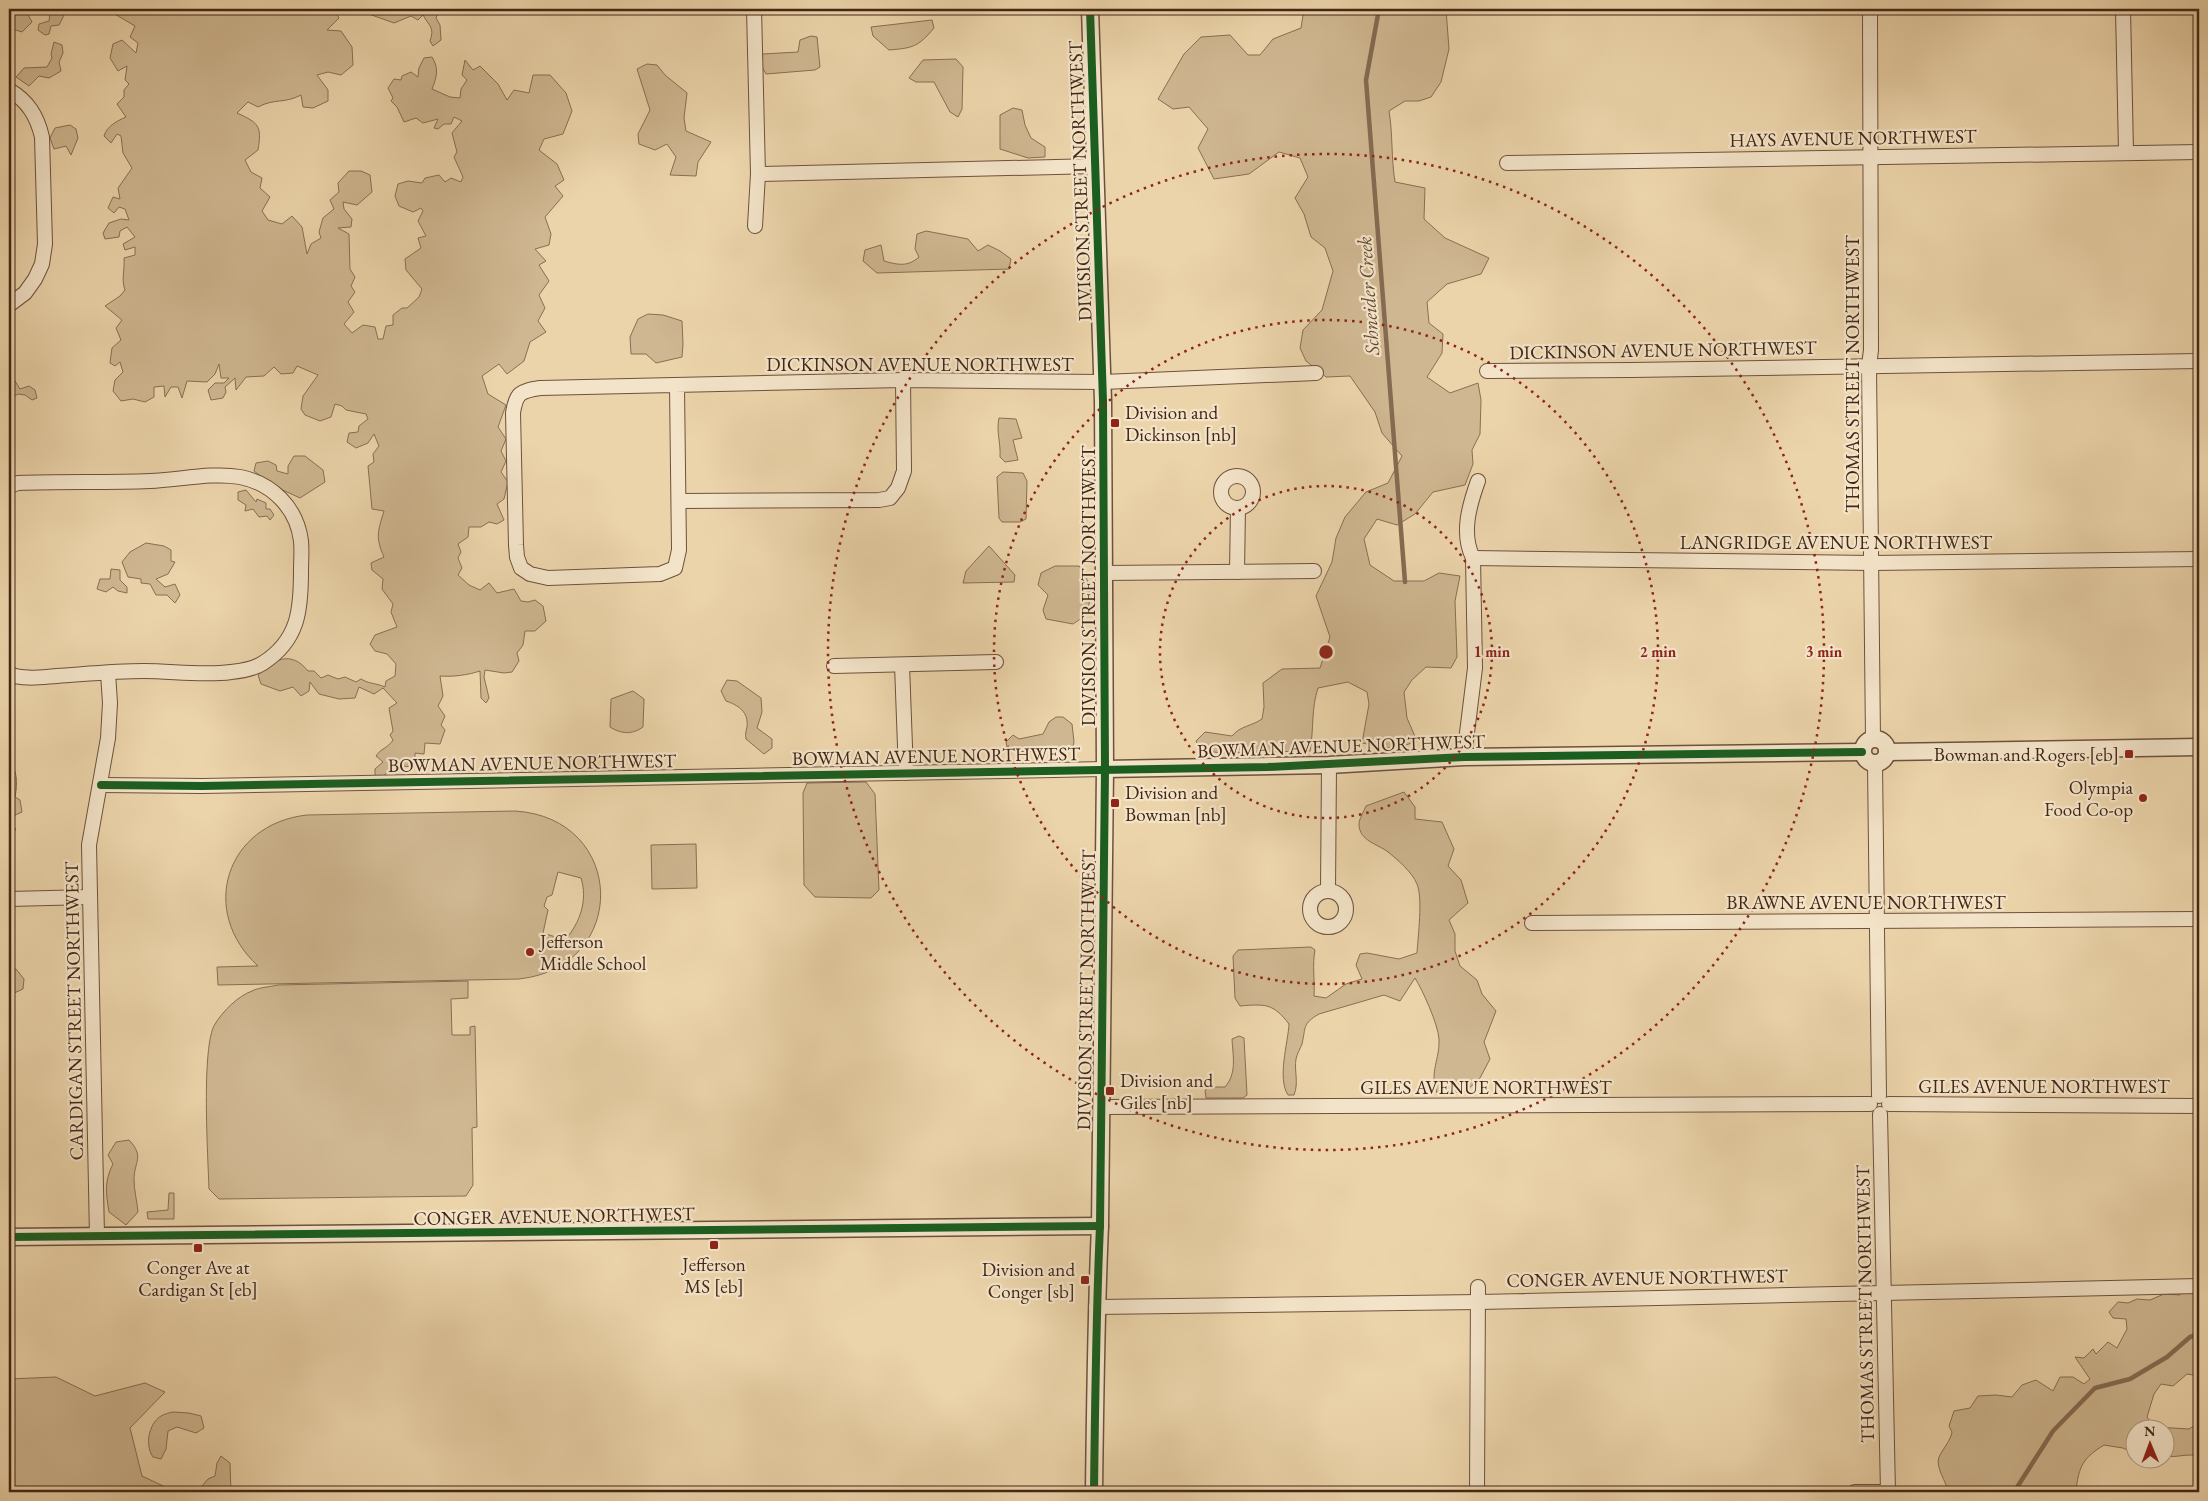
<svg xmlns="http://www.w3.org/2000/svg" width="2208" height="1501" viewBox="0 0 2208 1501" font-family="'EB Garamond',serif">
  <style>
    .green { fill: #cfb791; stroke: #886f54; fill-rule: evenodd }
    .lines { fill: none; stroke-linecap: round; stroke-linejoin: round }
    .stream { stroke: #856b51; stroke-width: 4.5 }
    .minor-casing { stroke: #6c523c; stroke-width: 16 }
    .tertiary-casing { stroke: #6c523c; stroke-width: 19 }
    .minor { stroke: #f3e3c8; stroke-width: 14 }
    .tertiary { stroke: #f3e3c8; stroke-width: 16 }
    .cycleway-casing { stroke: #f3e3c8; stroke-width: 11 }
    .cycleway { stroke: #1b5e20; stroke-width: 8 }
    .ring { fill: none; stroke: #8f2418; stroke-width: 2.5; stroke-dasharray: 2.5 5 }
    .poi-dot { fill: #8f2418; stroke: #f3e3c8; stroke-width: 2 }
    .labels { text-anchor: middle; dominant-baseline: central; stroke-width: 4.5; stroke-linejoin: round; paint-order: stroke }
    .street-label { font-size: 19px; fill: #422717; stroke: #f3e3c8 }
    .poi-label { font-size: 19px; fill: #422717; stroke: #f3e3c8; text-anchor: start }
    .water-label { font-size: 20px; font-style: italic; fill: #644934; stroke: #f3e3c8 }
    .centre { fill: #8f2418; stroke: #f3e3c8; stroke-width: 2.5 }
    .ring-label { font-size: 15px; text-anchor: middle; font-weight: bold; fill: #8f2418; stroke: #f3e3c8; stroke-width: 4.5; stroke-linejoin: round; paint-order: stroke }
  </style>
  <rect width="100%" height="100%" fill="#ecd4aa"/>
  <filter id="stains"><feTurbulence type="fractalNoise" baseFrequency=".004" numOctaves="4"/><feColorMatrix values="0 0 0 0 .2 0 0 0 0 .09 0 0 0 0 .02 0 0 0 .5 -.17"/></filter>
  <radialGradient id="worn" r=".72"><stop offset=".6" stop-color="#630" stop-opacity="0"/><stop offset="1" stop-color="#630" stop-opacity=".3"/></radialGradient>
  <g class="green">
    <path d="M9 9H25L32 22 22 32 9 28Z"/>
    <path d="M57 9 69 10 65 13 59 25 51 26 49 34 45 35 38 30 39 24 49 21 50 14 57 11Z"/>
    <path d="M116 9H334L339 18 327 30 341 31 352 47 353 65 341 75 328 72 317 75 328 90V101L313 108 303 107 301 95C284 104 275 98 258 107L248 102 237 113C259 123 262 126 258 150L245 160 251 172 262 178 260 188 270 197 262 211 268 220 282 224 292 216 302 227 307 254 311 244 321 238 319 232 323 218 334 209 330 200 339 192 338 183 349 171H361L370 175 372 192 357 205 343 202 344 209 352 219 351 227 338 228 349 234 350 269 355 277 351 286 355 292 348 302 354 312 344 324 352 333 363 325 375 327 378 339H383L386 326 393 325V315L402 308H407L419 297 422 289 406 270 405 259 421 248 418 238 426 236 418 221 423 211 421 208 413 212 399 206 395 196 398 184 408 181 422 183 425 178 439 175 445 182 451 178 461 182 463 177 454 157 457 152 452 133 462 121 454 117 451 124H444L438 129 434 128 438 119 423 123 416 118 404 122 397 107 391 101 393 98 388 88 394 79 401 80 402 76 411 72 418 77 419 68 424 58 432 57C439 68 437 77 432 89L450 97 460 98 461 89 467 80 462 75 465 60 473 70 480 66 498 84 507 100 514 90 529 93 533 75H550L566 93 572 111 563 134 544 139 539 150 557 164 564 180 555 186 563 196 545 217 551 234 549 245 535 249 546 261 539 265 549 281 539 295 545 308 538 321 546 332 530 342 524 361 507 374 499 364 482 376 488 394 506 405 498 427 506 439 501 451 506 461 501 472 508 482 504 499 497 504 504 520 497 524 489 522 481 527H469L468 537 458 544 461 552 458 558 462 568 458 575 469 585 480 590 489 583 497 593 514 589 521 601 528 602 535 600 543 606 546 621 535 631H525L523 645 517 653 519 661 512 672 504 673 485 670 484 677 489 698 486 703 481 698 480 671C468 675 453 677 440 676L443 696 438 706 445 716 441 725 445 730 440 744 425 743 424 754 415 753V767L402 766 396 774 390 770 381 778H375V769L383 762 376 756C380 749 388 748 393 740L390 735 393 731 389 708 397 703 383 688 374 694 359 687 355 698 339 699 319 694 310 682 309 691 301 696 293 687 280 691 261 684 258 675C274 659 291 650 308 671H314L321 678 328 675 338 679 345 677 356 682 361 679C369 684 376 683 385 687L386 681 395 676 396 664 387 654 375 651 370 644 375 635 397 627 391 612 393 604 382 589 383 579 372 570 371 563 384 557C375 537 378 531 384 511L372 509 368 466 374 462 373 454 379 446 374 434 368 443 356 448 347 442 349 433 358 432 359 426 368 419 366 414 346 410 342 406 335 404 331 417 320 421 305 415 301 409 303 396 318 375 297 366 293 373 281 374 274 367 264 376 246 377 236 390 235 378 225 387 226 392 223 398 211 400 208 390 215 383H224L229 378H221L219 364 215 374 207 382 187 381 182 398 178 387H171L165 397 164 386 154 387V397L145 402 133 399 121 401 113 391 115 380 123 372 120 362 115 366 110 363 112 348 121 340 116 328 122 320 105 306 120 296 125 290C121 279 125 270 124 258L135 255V247L125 250 123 244 135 237 127 227 120 231 119 237 105 239 103 233 109 223 121 219 129 220 125 209 119 207 114 213 108 208 113 197 120 199 118 188 132 168 123 153 121 136 117 134 111 143 104 136C107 126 117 121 126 117L117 104 124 97V90L129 84 125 80 127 66 118 71 110 58 113 44 122 40 136 53 138 43 130 37 135 26 113 13Z"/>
    <path d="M368 9H440L436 18 440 25 441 40 433 46 430 41C435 27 429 26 423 15L418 20 411 16 394 23 366 13Z"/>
    <path d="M1304 9H1446L1449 49 1441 82 1431 97 1419 101H1405L1389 111C1393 135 1391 158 1395 182L1425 188 1424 219 1445 238 1489 258 1481 274 1447 284 1427 302 1429 323 1443 334 1442 353 1427 377 1450 393 1478 383 1481 400 1480 434 1472 450 1473 464 1465 485 1433 492 1415 514 1397 525 1377 519 1364 539 1370 565 1394 581H1424L1439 573 1460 576 1455 601 1457 657 1451 668 1426 667 1412 680 1404 692 1407 718 1417 741 1395 749 1362 743 1369 704 1367 692 1348 682 1318 688C1311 709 1314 729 1310 751L1221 753 1201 750 1196 741 1205 732 1232 736C1240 726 1252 726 1262 719L1264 707 1263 683 1282 669 1320 668 1330 637 1316 596 1332 562 1336 538 1345 517 1366 492 1388 483 1402 456 1382 433 1375 412 1350 376 1326 377 1306 361 1300 348 1303 330 1322 310 1333 271 1325 248 1311 237 1304 214 1295 198 1308 177 1300 158 1279 152 1249 174 1214 179 1198 148 1208 129 1189 107 1173 109 1158 99 1184 54 1201 37 1230 35 1248 55H1260L1273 39 1301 28Z"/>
    <path d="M932 20 934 28C918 47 913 48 889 50L873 36 871 27Z"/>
    <path d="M811 36 817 37 820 67 815 70 766 74 760 63 763 54 798 52 800 40Z"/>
    <path d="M54 42 62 45 63 53 59 62 61 71 49 78 39 76 29 86 16 77 24 68 47 67 52 58 51 54Z"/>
    <path d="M956 59 963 67 962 109 958 117 950 112 934 82H916L909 78 923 60Z"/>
    <path d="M647 64 657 65 665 75 687 93 684 118 686 131 711 142 698 162 696 176 670 175 676 157 667 144 655 150 639 144 638 134 650 110 637 69Z"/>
    <path d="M1013 108 1022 110 1025 125 1031 138 1045 147V157L1028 158 1000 149V115Z"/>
    <path d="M70 125 76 129 78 138 71 155 66 146 54 149 50 138 55 128Z"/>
    <path d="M926 231 968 239 978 251 988 245 1000 251 1011 259 1009 269 877 273 863 261 865 250 881 245 884 261C898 265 908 267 919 257L915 249 917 234Z"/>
    <path d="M648 314 663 315 682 321 683 344 682 357 656 363 646 354H631L630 337 638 319Z"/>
    <path d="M9 379 15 381 20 389 29 386 35 390 37 398 32 400 25 395 18 394 9 400Z"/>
    <path d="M999 418 1016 419 1022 438 1013 440 1018 460 1005 462 1000 457C1001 443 996 432 999 418Z"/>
    <path d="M294 456H305L323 470 325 482 300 498 274 486 254 471 256 463 268 461 276 465 277 471 288 474V466Z"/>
    <path d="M1003 472 1023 473 1027 481 1026 519 1020 522H1002L999 518 997 477Z"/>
    <path d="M246 490 256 502 257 499 266 503V509H270L274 515 270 520 267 516 259 517 253 509 245 511 246 505 238 500V492Z"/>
    <path d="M146 543 164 546 171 550V561L175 562 168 574 156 579 165 587 175 584 180 595 175 603 167 595H156L150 584 141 583V579L128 577 122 562 130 552Z"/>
    <path d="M989 546 1015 575 1014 582 963 583 966 571Z"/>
    <path d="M1055 566H1079C1089 576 1094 600 1085 614 1083 618 1077 621 1073 624L1046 619 1043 610 1048 595 1038 585 1041 573Z"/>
    <path d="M111 569 120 570V580L127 587V593L118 591 113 587 106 592 97 589 100 579H110Z"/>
    <path d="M727 680 737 681 761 698 762 712 757 728 772 739V748L764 754 746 739C745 734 746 732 747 727 749 712 738 705 726 701L721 691Z"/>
    <path d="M633 691 644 699 643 727C632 735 621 734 610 727L611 699Z"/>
    <path d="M1056 717H1063L1072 724 1074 742 1072 750 1008 752 1006 742 1013 735 1019 739 1043 734 1049 722Z"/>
    <path d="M9 759C17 771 18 782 15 797L20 800 22 812 15 815 10 824 16 829 9 838 13 845 9 850Z"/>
    <path d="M866 782 875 794 879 890 871 898 815 897 804 885 803 793 807 783Z"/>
    <path d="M1404 792 1415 807V819L1442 822 1454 849 1448 866 1461 880 1468 903 1449 920 1455 934V951L1460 966 1477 980 1482 994 1496 1011 1484 1042 1490 1059 1480 1078 1465 1092 1437 1093C1429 1071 1440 1060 1439 1039 1438 1024 1423 991 1415 978L1400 1001 1384 995 1319 1014C1302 1024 1306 1027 1302 1044 1300 1049 1297 1054 1296 1059 1294 1071 1299 1083 1294 1095H1288C1277 1078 1288 1043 1289 1024 1273 1003 1265 1004 1240 1006L1235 998 1233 956 1238 950 1311 947 1315 950C1312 966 1315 980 1314 996L1326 998 1346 984 1362 979 1356 965 1360 954 1367 953 1399 959 1417 953C1418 936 1423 898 1417 884 1412 872 1398 860 1388 852 1378 844 1359 841 1359 824 1359 819 1364 811 1366 806Z"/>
    <path d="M515 811C627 818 630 967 519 979L218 985 217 967 258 966C198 911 226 824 307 815ZM558 872 581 878C588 900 580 923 565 940L543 933 548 910 544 906 547 897 552 895Z"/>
    <path d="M696 844 697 888 652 889 651 845Z"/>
    <path d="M9 969H16L24 979 23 989 12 994 9 993Z"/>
    <path d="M468 981V998L451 999 452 1035H470V1027L475 1026 477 1127 472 1128 473 1185 466 1196 219 1199 209 1189C208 1158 201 1046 215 1024 223 1011 238 996 252 991 260 987 270 987 278 985Z"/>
    <path d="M1239 1036 1244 1038 1247 1095 1243 1098H1206L1205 1091 1208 1087H1225C1237 1073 1233 1057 1232 1039Z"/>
    <path d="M129 1140C145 1157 134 1161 134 1180 134 1190 137 1201 138 1212L126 1225 109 1212C106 1194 104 1181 113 1164L108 1155 116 1142Z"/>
    <path d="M169 1193H174V1219H148L147 1212 168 1210Z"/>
    <path d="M2199 1290V1376L2187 1374 2173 1386 2161 1384 2154 1394 2147 1417 2155 1427 2189 1429 2199 1423V1456C2187 1453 2177 1458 2166 1456V1428H2136L2135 1454 2123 1448 2104 1445C2083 1458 2079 1466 2076 1490L2080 1492H1948C1947 1482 1935 1468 1939 1457 1942 1450 1948 1444 1951 1436L1952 1432 1949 1426 1954 1411 1970 1408 1978 1396 1996 1395 2012 1397 2022 1385 2036 1380 2053 1391 2060 1377H2073L2084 1384 2090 1379 2075 1357 2084 1358 2093 1349 2096 1354 2108 1342 2117 1348 2127 1329 2126 1319 2113 1318 2109 1312 2118 1302 2128 1303 2137 1299 2150 1300 2164 1294 2180 1295 2183 1291Z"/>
    <path d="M56 1377 95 1396 145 1383 165 1392 130 1428 142 1476 176 1492H9V1379Z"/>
    <path d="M173 1412 189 1413 201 1416 204 1428 196 1433 177 1427 168 1431 166 1449 161 1459 153 1457C145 1446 148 1424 161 1416 164 1414 169 1413 173 1412Z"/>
    <path d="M221 1456 230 1463 231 1492H209L202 1486 208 1479 215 1476 217 1463Z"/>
  </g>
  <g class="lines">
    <g class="stream">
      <path d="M1379 9 1366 80 1405 582"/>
      <path d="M2014 1492 2053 1431 2095 1388 2130 1379 2167 1357 2190 1337 2199 1334"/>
    </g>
    <g class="minor-casing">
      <g id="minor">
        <path d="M754 9 758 174 755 226"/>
        <path d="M1870 9 1871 350 1869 366 1873 739"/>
        <path d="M2123 9 2126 152"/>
        <path d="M9 90C28 101 37 116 42 137L45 244 42 264 35 279 25 293 9 305"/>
        <path d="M1507 163 2199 152"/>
        <path d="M758 174 1096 166"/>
        <path d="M1487 371 1631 370 2199 361"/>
        <path d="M677 386 679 550 675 568 660 574 548 578 530 574 521 568 517 557 516 545 513 413C516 393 520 391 540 388L903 380 1103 382 1316 373"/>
        <circle cx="1237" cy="492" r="16"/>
        <path d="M9 486 18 483C62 481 106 483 150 481 178 480 213 472 240 477 272 483 297 508 301 541 302 550 301 561 301 571 301 609 299 640 263 663 254 669 241 671 231 672 203 676 172 671 144 671 115 671 86 674 57 676 42 677 24 680 9 674"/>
        <path d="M679 501 879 500 890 498 898 488 904 471 903 380"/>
        <path d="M1473 558 1872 563 2199 559"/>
        <path d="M1237 572 1238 508"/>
        <path d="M1103 573 1314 571"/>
        <path d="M902 665 906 773"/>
        <path d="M834 666 996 662"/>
        <path d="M1464 757 1475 668 1473 558C1461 534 1469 506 1478 481"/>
        <path d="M1875 764 1879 1096"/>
        <path d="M101 785 202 786 1105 769"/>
        <circle cx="1328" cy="909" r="18"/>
        <path d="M1328 891 1329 765"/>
        <path d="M9 899 90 897"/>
        <path d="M1532 923 2199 919"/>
        <path d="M1889 1104 2199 1106"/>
        <path d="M1101 1107 1870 1104"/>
        <path d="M1880 1114 1888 1492"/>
        <path d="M97 1236 89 845 108 738 110 703 108 673"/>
        <path d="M1096 1307 1479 1302 2199 1286"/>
        <path d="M1477 1492 1478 1287"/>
        <path d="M1855 1492H1888"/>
      </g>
    </g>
    <g class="tertiary-casing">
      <g id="tertiary">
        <path d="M1090 9 1103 401 1105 769 1100 1226C1096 1314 1095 1403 1094 1492"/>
        <circle cx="1875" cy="751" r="12"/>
        <path d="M1887 752 2199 747"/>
        <path d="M1105 769 1329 765 1464 757 1862 752"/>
        <path d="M9 1237 1100 1226"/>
      </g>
    </g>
    <use href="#minor" class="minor"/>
    <use href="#tertiary" class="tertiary"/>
    <g class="cycleway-casing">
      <g id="cycleway">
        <path d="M1090 9 1103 401 1105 769 1100 1226C1096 1314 1095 1403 1094 1492"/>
        <path d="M101 785 202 786 1268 767 1464 757 1862 752"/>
        <path d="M9 1237 1100 1226"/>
      </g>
    </g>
    <use href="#cycleway" class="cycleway"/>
  </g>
  <g class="ring">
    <circle cx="1326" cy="652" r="166"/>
    <circle cx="1326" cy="652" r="332"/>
    <circle cx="1326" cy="652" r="498"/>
  </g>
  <g class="poi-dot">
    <rect x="1110" y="418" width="10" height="10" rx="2.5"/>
    <rect x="2124" y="749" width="10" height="10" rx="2.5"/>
    <circle cx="2143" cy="798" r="5"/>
    <rect x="1110" y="798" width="10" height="10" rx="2.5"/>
    <circle cx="530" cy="952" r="5"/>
    <rect x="1105" y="1086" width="10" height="10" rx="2.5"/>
    <rect x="709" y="1240" width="10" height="10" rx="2.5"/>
    <rect x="193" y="1243" width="10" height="10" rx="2.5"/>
    <rect x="1080" y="1275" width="10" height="10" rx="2.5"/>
  </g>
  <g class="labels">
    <g class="street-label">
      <text transform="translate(1853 138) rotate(-1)">HAYS AVENUE NORTHWEST</text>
      <text transform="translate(1080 181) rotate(-92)">DIVISION STREET NORTHWEST</text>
      <text transform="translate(1663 350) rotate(-1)">DICKINSON AVENUE NORTHWEST</text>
      <text x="920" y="364">DICKINSON AVENUE NORTHWEST</text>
      <text transform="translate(1852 374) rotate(-90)">THOMAS STREET NORTHWEST</text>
      <text x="1836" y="542">LANGRIDGE AVENUE NORTHWEST</text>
      <text transform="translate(1088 586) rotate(-90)">DIVISION STREET NORTHWEST</text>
      <text transform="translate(1341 746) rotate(-2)">BOWMAN AVENUE NORTHWEST</text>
      <text transform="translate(936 756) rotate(-1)">BOWMAN AVENUE NORTHWEST</text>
      <text transform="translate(532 763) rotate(-1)">BOWMAN AVENUE NORTHWEST</text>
      <text x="1866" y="902">BRAWNE AVENUE NORTHWEST</text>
      <text transform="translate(1086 990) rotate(-89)">DIVISION STREET NORTHWEST</text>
      <text transform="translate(74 1011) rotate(-91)">CARDIGAN STREET NORTHWEST</text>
      <text x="2044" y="1086">GILES AVENUE NORTHWEST</text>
      <text x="1486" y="1087">GILES AVENUE NORTHWEST</text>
      <text transform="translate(554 1216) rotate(-1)">CONGER AVENUE NORTHWEST</text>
      <text transform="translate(1647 1278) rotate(-1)">CONGER AVENUE NORTHWEST</text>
      <text transform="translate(1865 1304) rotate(-91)">THOMAS STREET NORTHWEST</text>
    </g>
    <g class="poi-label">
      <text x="1125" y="412">Division and<tspan x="1125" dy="22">Dickinson [nb]</tspan></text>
      <text x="2119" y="754" text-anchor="end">Bowman and Rogers [eb]</text>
      <text x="2133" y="787" text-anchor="end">Olympia<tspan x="2133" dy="22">Food Co-op</tspan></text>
      <text x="1125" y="792">Division and<tspan x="1125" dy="22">Bowman [nb]</tspan></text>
      <text x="540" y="941">Jefferson<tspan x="540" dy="22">Middle School</tspan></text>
      <text x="1120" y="1080">Division and<tspan x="1120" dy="22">Giles [nb]</tspan></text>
      <text x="714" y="1264" text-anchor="middle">Jefferson<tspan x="714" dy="22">MS [eb]</tspan></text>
      <text x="198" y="1267" text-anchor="middle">Conger Ave at<tspan x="198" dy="22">Cardigan St [eb]</tspan></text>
      <text x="1075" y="1269" text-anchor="end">Division and<tspan x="1075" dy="22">Conger [sb]</tspan></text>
    </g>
    <g class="water-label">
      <text transform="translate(1368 296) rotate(-94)">Schneider Creek</text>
    </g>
  </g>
  <circle cx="1326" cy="652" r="8" class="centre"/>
  <g class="ring-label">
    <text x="1492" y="657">1 min</text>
    <text x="1658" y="657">2 min</text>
    <text x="1824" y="657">3 min</text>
  </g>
  <rect width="2208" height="1501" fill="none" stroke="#ecd4aa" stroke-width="30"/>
  <rect x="10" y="10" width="2188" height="1481" fill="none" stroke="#422717" stroke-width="2.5"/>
  <rect x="15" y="15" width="2178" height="1471" fill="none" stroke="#422717"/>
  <g transform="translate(2150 1444) rotate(359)"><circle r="24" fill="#f3e3c8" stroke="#ac9881"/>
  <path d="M0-4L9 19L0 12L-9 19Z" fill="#8f2418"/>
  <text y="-8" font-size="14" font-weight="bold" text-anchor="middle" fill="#422717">N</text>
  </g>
  <rect width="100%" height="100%" filter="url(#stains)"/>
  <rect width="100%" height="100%" fill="url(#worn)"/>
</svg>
